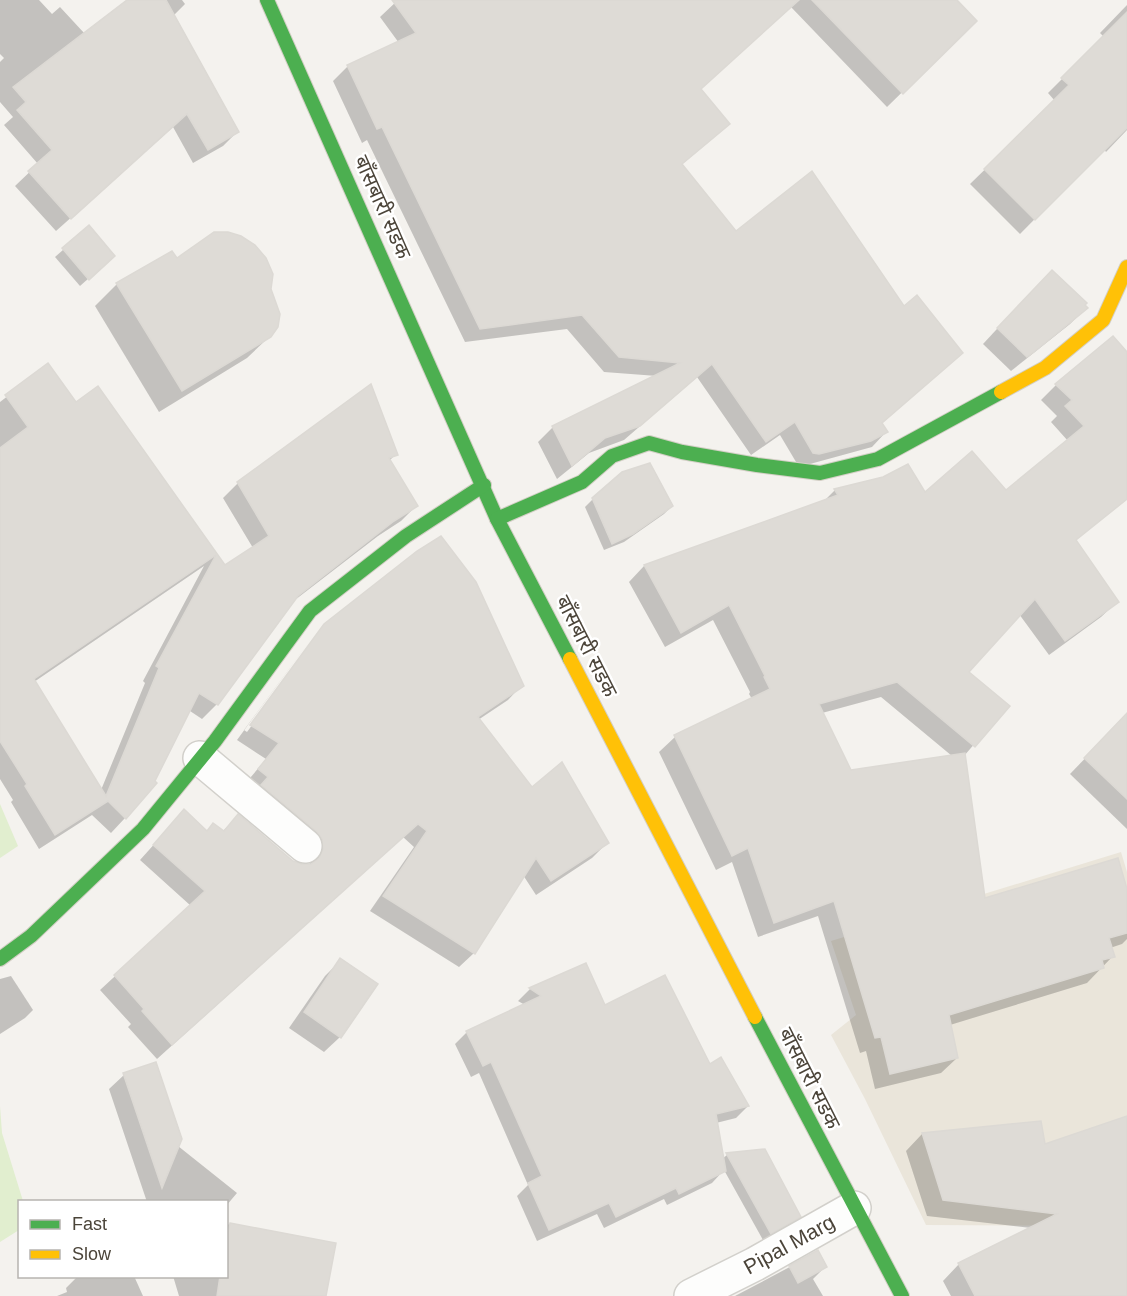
<svg xmlns="http://www.w3.org/2000/svg" width="1127" height="1296" viewBox="0 0 1127 1296" font-family="Arial,'Noto Sans Devanagari',sans-serif">
  <style>
    .education { fill: #eae5da }
    .green { fill: #e1eecf }
    .shadow { fill: #0003; fill-rule: evenodd }
    .building { fill: #dedbd6; stroke: #dcd9d4; stroke-width: 1.5; fill-rule: evenodd }
    .lines { fill: none; stroke-linecap: round; stroke-linejoin: round }
    .street-casing { stroke: #d2d0cb; stroke-width: 36 }
    .fast-casing { stroke: #d3cfc5; stroke-width: 16 }
    .slow-casing { stroke: #d3cfc5; stroke-width: 16 }
    .street { stroke: #fdfdfc; stroke-width: 33 }
    .fast { stroke: #4caf50; stroke-width: 14 }
    .slow { stroke: #ffc107; stroke-width: 14 }
    .labels { text-anchor: middle; dominant-baseline: central; stroke-width: 5; stroke-linejoin: round; paint-order: stroke }
    .street-label { font-size: 21px; fill: #4b4439; stroke: #fff }
  </style>
  <rect width="100%" height="100%" fill="#f4f2ee"/>
  <path class="education" d="M1121 852 1127 872V1255L1107 1226 926 1225 865 1099 831 1035 856 1015 831 941Z"/>
  <g class="green">
    <path d="M0 804 18 846 0 858Z"/>
    <path d="M0 1106 2 1133 23 1201 20 1202 19 1230 0 1242Z"/>
  </g>
  <g class="shadow">
    <path d="M0 0H39L52 14 60 7 85 34 129 0H182L185 4 173 16 237 132 223 146 193 163 173 127 56 231 15 186 38 164 4 125 13 117 0 102V62L4 58 0 54Z"/>
    <path d="M398 0H955L975 21 887 107 791 7 700 89 728 124 681 165 735 233 903 308 961 353 881 424 886 432 872 447 799 467 780 435 751 455 697 377 624 440 589 453 557 479 538 442 553 427 657 376 604 372 567 329 465 342 367 140 362 143 333 81 348 66 399 43 380 17Z"/>
    <path d="M1127 5V130L1106 152 1104 149 1020 234 970 184 1055 101 1048 93 1104 37 1100 33Z"/>
    <path d="M89 227 106 263 80 286 55 257Z"/>
    <path d="M177 260 270 336 247 358 159 412 95 306 117 284Z"/>
    <path d="M1036 287 1084 305 1086 308 1070 324 1011 371 983 344Z"/>
    <path d="M1113 338 1127 354V485L1056 546 1117 602 1101 617 1049 655 1019 614 967 672 1007 706 964 756 984 900 1127 894V939L1122 944 1110 948 1113 956 1087 983 950 1025 957 1058 941 1073 875 1089 866 1051 860 1053 818 916 758 937 732 862 716 870 659 752 675 737 752 699 749 694 750 692 713 620 665 647 629 582 644 566 823 502 835 490 925 494 1006 492 1068 441 1051 422 1057 416 1041 400 1056 385ZM881 697 952 756 850 772 822 713Z"/>
    <path d="M48 365 75 404 98 388 224 567 253 548 223 498 238 483 370 387 396 454 389 461 416 506 401 521 378 536 291 603 217 704 202 719 190 711 125 818 111 833 92 815 39 849 11 802 13 800 0 779V402ZM204 566 143 681 145 683 101 790 34 682Z"/>
    <path d="M593 499 672 506 664 514 624 542 604 550 585 507Z"/>
    <path d="M321 631 522 685 508 700 478 720 531 789 607 843 592 858 536 895 523 875 474 953 459 967 370 911 414 847 403 837 157 1059 128 1027 131 1024 100 990 191 906 140 860 184 811 206 832 213 825 222 832 238 816 293 862 302 866 310 865 308 854 245 784 266 759 237 740 311 639 244 730 247 732Z"/>
    <path d="M1127 746V829L1070 774 1096 747Z"/>
    <path d="M341 960 340 1037 324 1052 289 1028 325 976Z"/>
    <path d="M585 965 604 1007 709 1066 748 1106 736 1118 716 1123 722 1159 727 1155 799 1216 791 1224 763 1240 724 1170 712 1183 667 1205 664 1199 604 1228 597 1214 537 1241 517 1196 528 1185 479 1073 471 1077 455 1044 467 1032 525 1005 518 1001 530 989Z"/>
    <path d="M11 976 33 1010 25 1018 0 1034V979Z"/>
    <path d="M155 1064 178 1146 237 1193 226 1206V1202H147L109 1089 124 1075Z"/>
    <path d="M1127 1117V1296H951L943 1281 959 1264 1031 1228 927 1216 906 1151 922 1134 1040 1122 1044 1146Z"/>
    <path d="M226 1224 334 1244 319 1296H179L173 1276H226Z"/>
    <path d="M818 1252 826 1266 813 1279 823 1296H735Z"/>
    <path d="M78 1276H134L143 1296H57L67 1292 66 1288Z"/>
  </g>
  <g class="building">
    <path d="M127 0H166L239 132 208 150 187 114 71 219 28 171 52 150 17 110 26 102 13 87Z"/>
    <path d="M392 0H799L701 89 730 124 682 164 736 231 812 171 904 306 917 295 963 353 882 423 888 432 871 441 819 454 813 453 795 422 766 442 712 364 640 426 605 438 572 466 552 426 680 363 619 357 582 315 480 329 382 127 377 129 347 65 416 33Z"/>
    <path d="M812 0H957L977 21 903 94Z"/>
    <path d="M1127 12V128L1035 220 984 169 1069 85 1061 78Z"/>
    <path d="M89 225 115 256 89 280 62 248Z"/>
    <path d="M214 232H228L241 236 255 245 266 258 273 274 271 289 280 314 278 327 271 337 182 391 116 283 172 251 177 258Z"/>
    <path d="M1052 270 1087 303 1085 305 1088 308 1034 352 1027 357 997 328Z"/>
    <path d="M1113 336 1127 352V499L1076 540 1119 602 1065 641 1035 599 969 672 1010 706 975 747 897 682 819 704 851 770 965 753 985 898 1118 858 1127 889V933L1109 938 1115 957 1102 960 1104 968 949 1015 958 1058 890 1074 881 1037 875 1038 834 901 774 923 748 848 732 856 674 735 770 689 764 677 765 676 729 605 681 633 644 565 838 495 834 489 883 477 908 464 925 492 972 451 1006 490 1084 426 1065 406 1072 400 1055 384Z"/>
    <path d="M48 363 76 402 98 386 225 565 269 536 237 482 371 384 398 455 389 458 418 506 394 521 298 596 218 705 199 693 155 781 157 783 126 819 108 801 55 835 25 786 27 784 0 741V448L28 427 5 395ZM216 555 156 666 159 668 106 796 34 679Z"/>
    <path d="M650 463 673 506 633 534 612 544 592 498 622 472Z"/>
    <path d="M441 536 476 582 524 686 478 717 532 787 562 762 609 843 551 881 536 858 475 954 383 896 427 831 418 824 172 1045 142 1011 144 1009 114 975 205 891 153 845 184 809 207 831 213 823 224 831 238 814 293 861 302 864H311L319 858 323 849 322 839 317 832 261 785 268 777 258 769 279 743 250 725 324 624 417 551Z"/>
    <path d="M1127 713V799L1084 758Z"/>
    <path d="M340 958 378 984 341 1038 304 1012Z"/>
    <path d="M586 963 605 1005 665 975 710 1064 721 1057 749 1106 716 1114 726 1171 679 1194 676 1188 616 1217 609 1203 549 1230 528 1183 542 1176 491 1062 483 1066 466 1031 541 996 529 988Z"/>
    <path d="M156 1062 182 1139 162 1188 123 1073Z"/>
    <path d="M1127 1116V1296H975L958 1263 1057 1214 943 1200 922 1133 1041 1121 1045 1144Z"/>
    <path d="M765 1149 801 1217 771 1234 726 1153Z"/>
    <path d="M230 1223 336 1243 326 1296H217L220 1276H226V1242Z"/>
    <path d="M818 1250 827 1267 798 1283 789 1266Z"/>
  </g>
  <g class="lines">
    <g class="street-casing">
      <g id="street">
        <path d="M200 758 305 846"/>
        <path d="M691 1296 755 1264 854 1208"/>
      </g>
    </g>
    <g class="fast-casing">
      <g id="fast">
        <path d="M267 0 497 519 570 659"/>
        <path d="M497 519 582 482 612 456 649 443 682 452 757 465 820 473 878 459 1001 392"/>
        <path d="M0 959 31 936 143 829 215 741 310 611 406 536 484 485"/>
        <path d="M755 1017 902 1296"/>
      </g>
    </g>
    <g class="slow-casing">
      <g id="slow">
        <path d="M1001 392 1045 368 1103 320 1127 267"/>
        <path d="M570 659 755 1017"/>
      </g>
    </g>
    <use href="#street" class="street"/>
    <use href="#fast" class="fast"/>
    <use href="#slow" class="slow"/>
  </g>
  <g class="labels">
    <g class="street-label">
      <text transform="translate(383 207) rotate(66)">बाँसबारी सडक</text>
      <text transform="translate(587 646) rotate(63)">बाँसबारी सडक</text>
      <text transform="translate(810 1078) rotate(63)">बाँसबारी सडक</text>
      <text transform="translate(789 1244) rotate(-29)">Pipal Marg</text>
    </g>
  </g>
  <rect x="18" y="1200" width="210" height="78" fill="#ffffff" stroke="#b7b4b0" stroke-width="1.5"/>
  <rect x="30" y="1220" width="30" height="9" fill="#4caf50" stroke="#b7b4b0" stroke-width="1.5"/>
  <text x="72" y="1230" font-size="18" fill="#4b4439">Fast</text>
  <rect x="30" y="1250" width="30" height="9" fill="#ffc107" stroke="#b7b4b0" stroke-width="1.5"/>
  <text x="72" y="1260" font-size="18" fill="#4b4439">Slow</text>
</svg>
